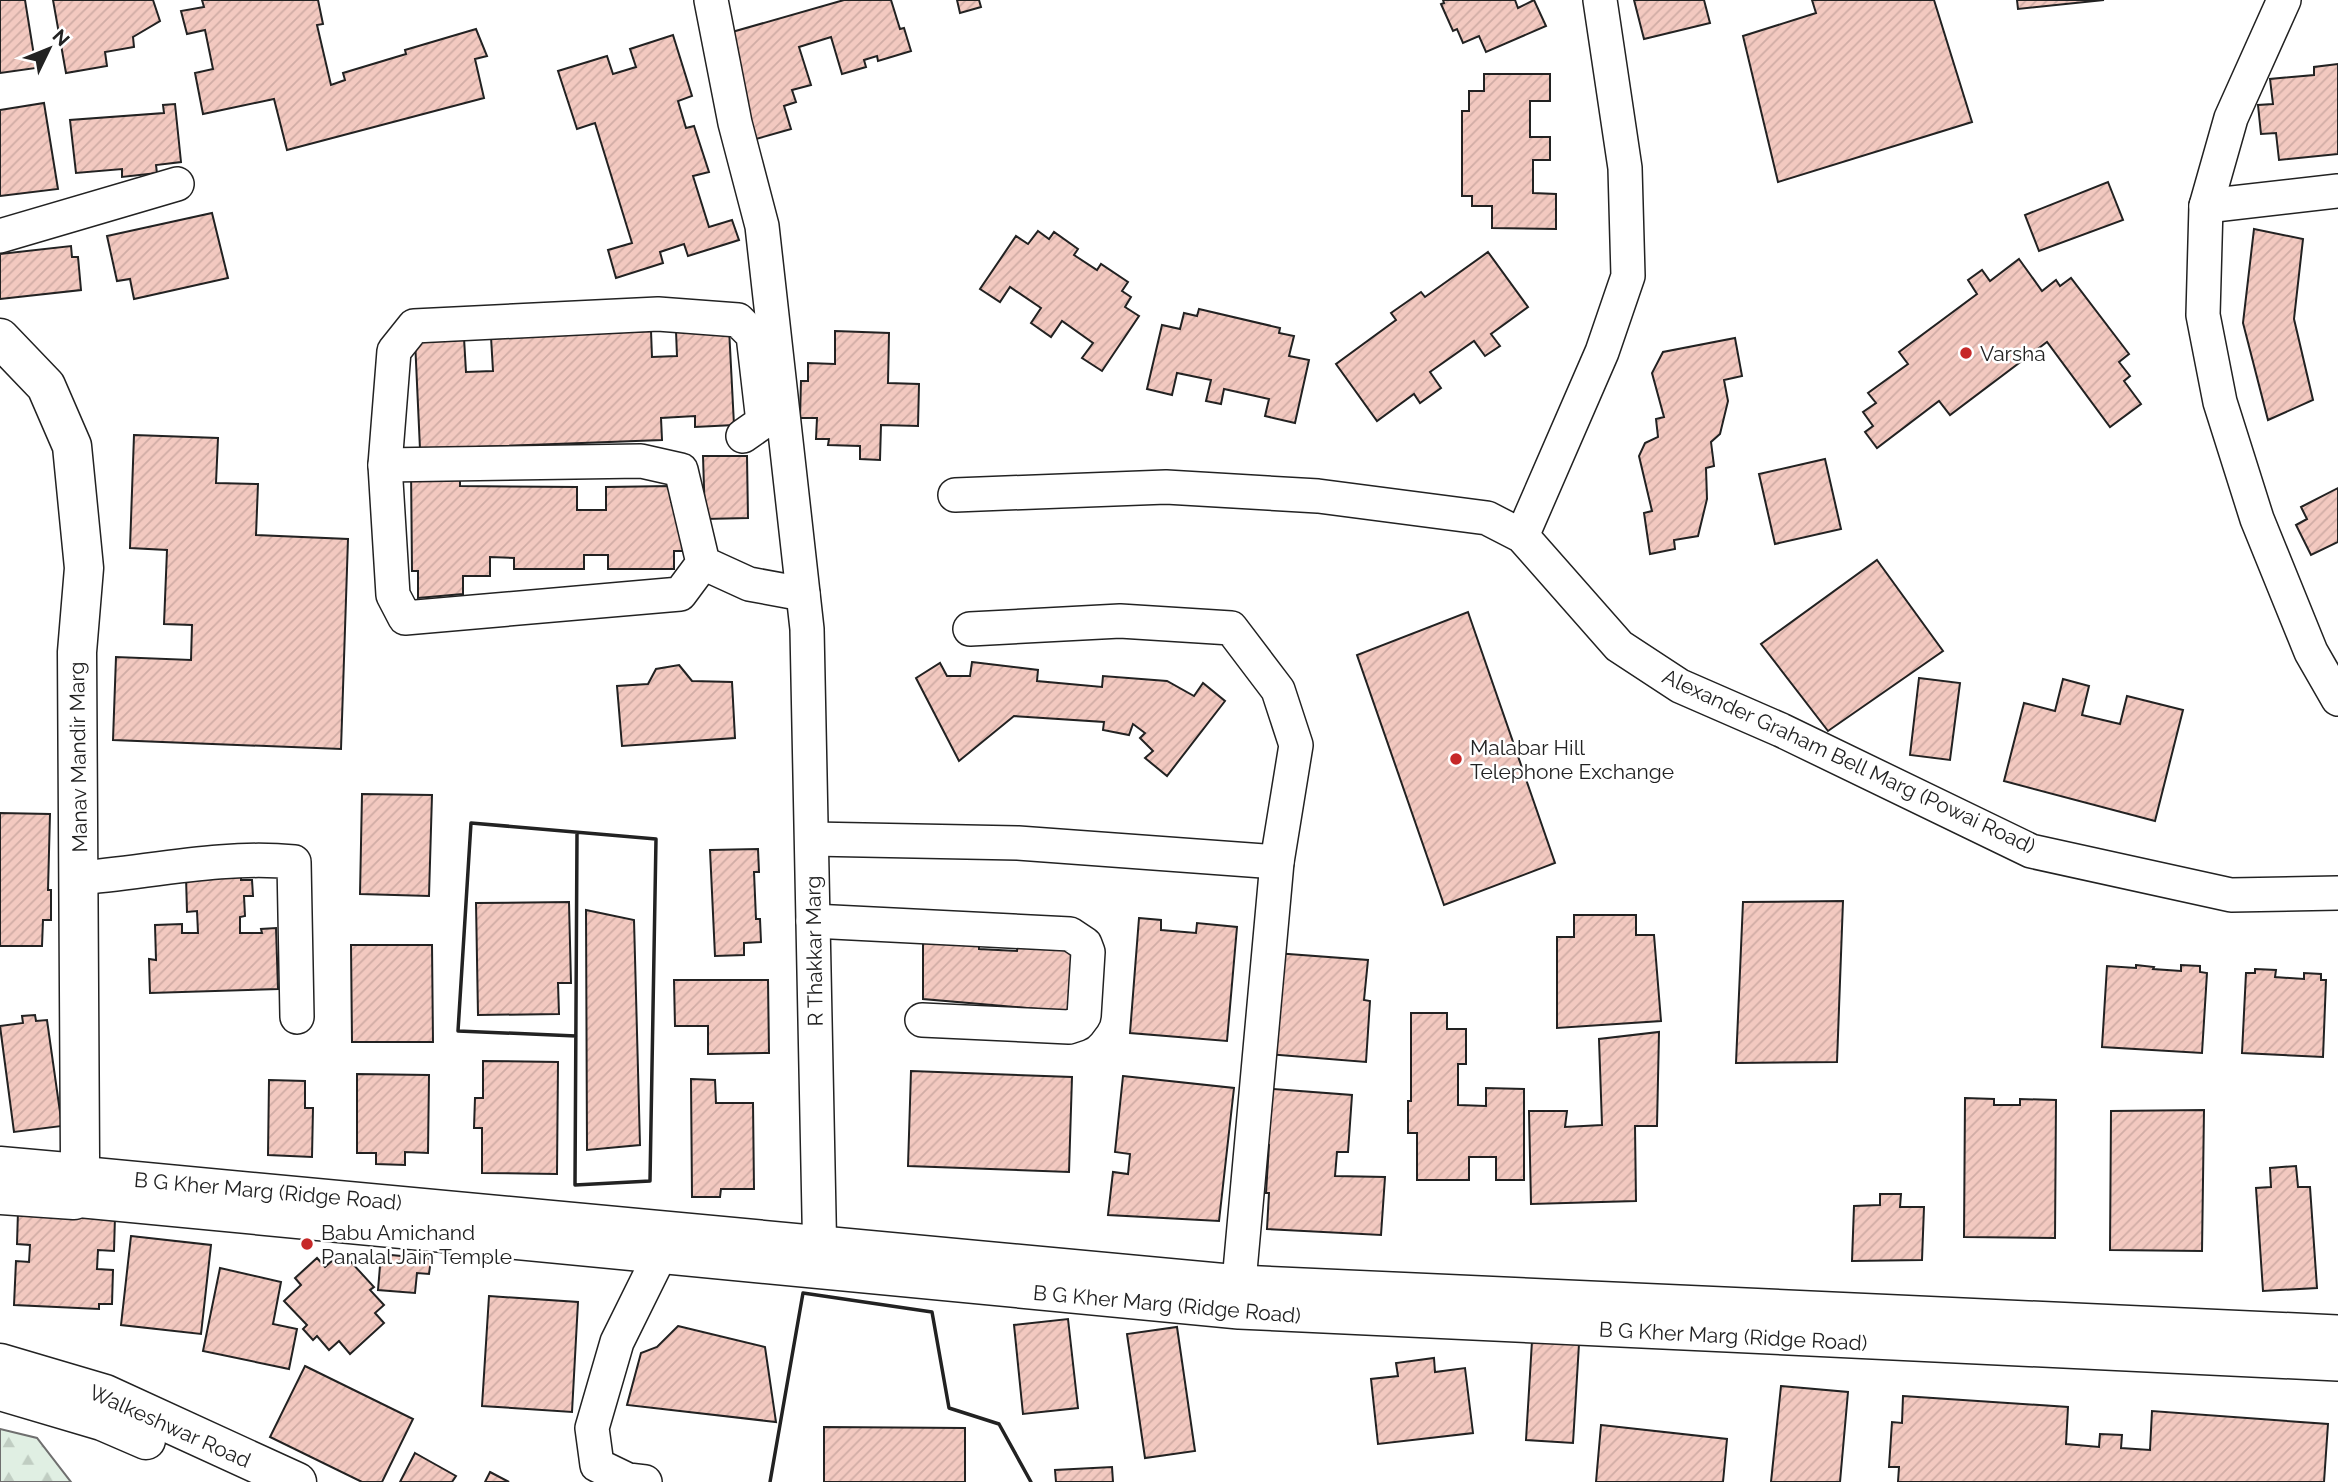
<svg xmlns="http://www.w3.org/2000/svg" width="2338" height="1482" viewBox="0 0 2338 1482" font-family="Raleway,sans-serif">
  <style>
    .forest { fill: url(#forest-firs); stroke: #6f6f6f; stroke-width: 2 }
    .building { fill: url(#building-hatch); stroke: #222; stroke-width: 2 }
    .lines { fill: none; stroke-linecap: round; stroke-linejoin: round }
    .minor-casing { stroke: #222; stroke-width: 36 }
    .major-casing { stroke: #222; stroke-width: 41 }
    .minor { stroke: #fff; stroke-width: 33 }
    .major { stroke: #fff; stroke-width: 38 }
    .wall { stroke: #222; stroke-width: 3.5 }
    .poi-dot { fill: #c62828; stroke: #fff; stroke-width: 2.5 }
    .labels { text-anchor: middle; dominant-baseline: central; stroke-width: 5; stroke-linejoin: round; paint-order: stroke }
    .poi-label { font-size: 21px; fill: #222; stroke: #fff; text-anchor: start }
    .street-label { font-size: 21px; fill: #222; stroke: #fff }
  </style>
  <defs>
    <pattern id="forest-firs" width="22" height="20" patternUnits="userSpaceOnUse" patternTransform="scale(1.75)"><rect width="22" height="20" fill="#e0efe3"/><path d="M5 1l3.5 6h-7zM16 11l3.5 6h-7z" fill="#c0cdc2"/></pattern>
    <pattern id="building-hatch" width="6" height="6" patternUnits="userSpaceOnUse" patternTransform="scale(1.75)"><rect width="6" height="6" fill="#f3c9c0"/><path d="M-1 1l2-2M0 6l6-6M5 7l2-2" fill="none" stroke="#d0aca5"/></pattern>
  </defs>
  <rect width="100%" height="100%" fill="#fff"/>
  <path class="forest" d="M0 1429 37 1438 71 1482H0Z"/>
  <g class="building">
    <path d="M0 0H25L36 68 0 73Z"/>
    <path d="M53 0H153L160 21 133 37 134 47 105 52 107 66 66 73Z"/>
    <path d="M202 0H318L323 24 317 25 331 85 345 80 343 73 406 54 405 50 476 29 487 56 475 59 484 98 287 150 274 99 203 114 195 73 213 69 205 30 187 34 181 11 204 7Z"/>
    <path d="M844 0H891L900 29 904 28 911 51 878 61 877 56 864 60 866 67 842 74 831 37 799 47 811 85 792 90 796 102 784 106 791 129 756 139 725 34Z"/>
    <path d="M957 0H979L981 7 960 13Z"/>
    <path d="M1443 0H1515L1518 8 1534 0 1546 26 1486 52 1479 36 1463 43 1457 29 1453 31 1441 4 1444 3Z"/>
    <path d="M1634 0H1704L1710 23 1644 39Z"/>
    <path d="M1812 0H1934L1972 122 1778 182 1743 36 1816 13Z"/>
    <path d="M2017 0H2104L2018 9Z"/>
    <path d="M673 35 692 96 678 101 686 128 694 126 709 172 693 176 709 227 732 220 739 240 688 256 684 244 660 252 663 263 616 278 608 250 632 243 595 123 577 129 558 71 607 56 613 74 636 67 630 49Z"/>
    <path d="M2338 64V154L2279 160 2276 133 2261 134 2258 105 2273 104 2270 79 2314 75V67Z"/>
    <path d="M1484 74H1550V101H1530V137H1550V160H1533V193L1556 194V229L1492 228V206H1472V196H1462V111H1469V91H1484Z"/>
    <path d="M44 103 58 189 0 196V110Z"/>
    <path d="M175 104 181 162 156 165 157 173 122 177V169L76 173 70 120 164 113 163 105Z"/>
    <path d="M2108 182 2123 220 2039 251 2025 215Z"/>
    <path d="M212 213 228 278 134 299 130 279 117 281 107 236Z"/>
    <path d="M2254 229 2303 239 2294 319 2313 400 2268 420 2243 323Z"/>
    <path d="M1038 231 1049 239 1054 232 1078 249 1074 255 1097 270 1101 264 1128 282 1122 291 1131 297 1125 307 1139 316 1102 371 1082 358 1093 343 1062 321 1051 337 1031 323 1041 308 1010 287 1000 302 980 289 1016 236 1028 244Z"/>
    <path d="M71 246 72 257H78L81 290 0 299V254Z"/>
    <path d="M1488 252 1528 307 1491 334 1500 346 1485 356 1474 341 1430 372 1441 388 1420 403 1414 394 1377 421 1336 364 1396 320 1391 313 1421 292 1425 297Z"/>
    <path d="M2019 259 2042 291 2056 280 2060 286 2071 278 2129 354 2119 362 2130 376 2124 381 2141 404 2110 427 2047 342 1950 415 1939 401 1877 448 1865 432 1873 426 1863 412 1876 403 1868 393 1908 364 1899 352 1977 294 1968 280 1982 270 1990 281Z"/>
    <path d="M1199 309 1280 328 1279 333 1294 336 1289 356 1309 360 1295 423 1265 416 1269 399 1224 389 1221 404 1206 401 1211 380 1177 373 1172 395 1147 389 1162 325 1180 329 1184 313 1197 316Z"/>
    <path d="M729 328 734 425 695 427V416L661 418 662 440 420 449 415 340 464 338 466 372 493 371 491 337 651 331 652 357 677 356 676 331Z"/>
    <path d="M835 331 889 333 888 383 919 384 918 426 881 425 880 460 860 459V446L828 445 829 439H816L817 418H800L801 381H808V363L835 364Z"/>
    <path d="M1735 338 1742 376 1724 380 1728 401 1720 434 1711 442 1714 466 1706 468 1707 499 1698 536 1674 540 1675 549 1650 554 1644 513 1652 511 1639 456 1645 443 1658 437 1656 419 1664 417 1652 373 1663 352Z"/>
    <path d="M134 435 218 438 216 483 258 484 256 535 348 539 341 749 113 740 116 657 191 660 192 625 164 624 167 550 130 548Z"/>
    <path d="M703 456H747L748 518 705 519Z"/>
    <path d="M1825 459 1841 529 1775 544 1759 474Z"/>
    <path d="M411 468H460V486L577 487V510H606V487L670 486 671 502H682L683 551H674V569H608V555H584V569H514V558L490 557V576H463V594L418 598V571H412Z"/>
    <path d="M2338 488V542L2311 555 2296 525 2307 519 2301 507Z"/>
    <path d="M1877 560 1943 651 1828 731 1761 644Z"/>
    <path d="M1468 612 1555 863 1444 905 1357 655Z"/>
    <path d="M972 662 1038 670 1037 681 1102 687 1103 676 1167 681 1194 696 1203 683 1225 701 1167 776 1145 758 1153 751 1140 738 1145 733 1133 724 1129 735 1103 730 1104 722 1014 716 959 761 916 678 940 663 947 676H970Z"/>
    <path d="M679 665 692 681 732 682 735 738 622 746 617 686 648 684 656 669Z"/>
    <path d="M1919 678 1960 683 1950 760 1910 755Z"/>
    <path d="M2063 679 2089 686 2082 715 2120 724 2127 696 2183 710 2155 821 2004 781 2024 703 2055 711Z"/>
    <path d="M362 794 432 795 429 896 360 894Z"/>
    <path d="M0 813 50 814 48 890H51V920H43L42 946H0Z"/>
    <path d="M758 849 759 872H754L756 919H760L761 942 744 943V955L715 956 710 850Z"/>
    <path d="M241 872V880H252L253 896H244L245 916 240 917V933H262L261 929 276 928 278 989 150 993 149 959 156 960 155 925 182 924V933H198L197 911 187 912 186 877Z"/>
    <path d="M1843 901 1837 1062 1736 1063 1743 902Z"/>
    <path d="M569 902 571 983H558L559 1014 478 1015 476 903Z"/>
    <path d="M586 910 634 920 640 1145 587 1150Z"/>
    <path d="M1574 915H1636V935H1654L1661 1021 1557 1028V937H1574Z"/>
    <path d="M1139 918 1161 920V930L1196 933 1197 923 1237 927 1227 1041 1130 1033Z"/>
    <path d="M923 938 979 942V949L1017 951 1018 944 1076 948 1072 1012 923 999Z"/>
    <path d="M351 945H432L433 1042H352Z"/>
    <path d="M1275 953 1368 960 1364 1000 1370 1001 1366 1062 1267 1054Z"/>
    <path d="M2136 965 2154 967 2153 969 2181 971V965L2200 966V972L2207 973 2202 1053 2102 1047 2107 966 2136 968Z"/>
    <path d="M2255 969 2276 970 2275 977 2304 979V973L2321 974V980H2326L2323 1057 2242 1053 2246 973H2255Z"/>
    <path d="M674 980H768L769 1053 708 1054V1026H675Z"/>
    <path d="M1411 1013H1447V1029H1466V1064H1458V1105L1486 1106V1088L1524 1089V1180H1496V1157H1469V1180H1417V1133H1408V1101H1411Z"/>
    <path d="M35 1015 36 1021 47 1020 62 1126 14 1132 0 1026 23 1023 22 1016Z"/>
    <path d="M1659 1032 1657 1126H1635L1636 1201 1531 1204 1529 1111H1567L1565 1127 1602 1125 1599 1039Z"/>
    <path d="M483 1061 558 1062 557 1174 482 1173V1128H474L475 1098H483Z"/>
    <path d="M911 1071 1072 1077 1069 1172 908 1166Z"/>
    <path d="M357 1074 429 1075 428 1153 405 1152V1165L376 1164V1153H357Z"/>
    <path d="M1123 1076 1234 1088 1219 1221 1108 1215 1113 1172 1128 1174 1130 1154 1115 1152Z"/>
    <path d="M691 1079 715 1080 716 1103H753L754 1189H721L720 1197H692Z"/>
    <path d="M269 1080 305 1081V1108H313L312 1157 268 1155Z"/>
    <path d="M1261 1088 1352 1095 1348 1152H1337L1335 1176 1385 1177 1381 1235 1267 1229 1269 1193H1266L1269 1145 1263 1144Z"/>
    <path d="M1965 1098 1994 1099V1105H2020V1099L2056 1100 2055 1238 1964 1237Z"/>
    <path d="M2204 1110 2202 1251 2110 1250 2111 1111Z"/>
    <path d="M2296 1166 2298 1187H2310L2317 1288 2263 1291 2256 1188 2271 1187 2270 1168Z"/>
    <path d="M1880 1194H1901L1900 1207H1924L1922 1260 1852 1261 1854 1206 1880 1205Z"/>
    <path d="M18 1211 115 1216 114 1251 98 1250 97 1269 113 1270 112 1304H99V1309L14 1305 16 1261 29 1262 30 1245 17 1244Z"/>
    <path d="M131 1236 211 1245 201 1334 121 1325Z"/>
    <path d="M340 1254 348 1264 351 1262 374 1287 370 1290 384 1305 375 1313 384 1323 350 1354 339 1341 329 1350 317 1336 313 1340 303 1329 307 1325 284 1301 301 1285 295 1278 317 1258 325 1267Z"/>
    <path d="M381 1254 431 1259 429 1274 417 1273 415 1293 378 1290Z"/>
    <path d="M220 1268 281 1282 273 1324 297 1329 289 1369 203 1351Z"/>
    <path d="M489 1296 578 1302 572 1412 482 1406Z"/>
    <path d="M1068 1319 1078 1408 1023 1414 1014 1325Z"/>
    <path d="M678 1326 765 1347 776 1422 627 1405 641 1353 657 1347Z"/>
    <path d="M1177 1327 1195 1451 1145 1458 1127 1334Z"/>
    <path d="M1532 1341 1579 1344 1573 1443 1526 1440Z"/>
    <path d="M1434 1358 1435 1372 1465 1368 1473 1433 1378 1444 1371 1379 1398 1376 1396 1363Z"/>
    <path d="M305 1366 413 1419 382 1482H362L270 1437Z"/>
    <path d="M1781 1386 1848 1392 1840 1482H1771Z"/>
    <path d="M1903 1396 2068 1407 2066 1444 2099 1447 2100 1434 2122 1435 2121 1448 2150 1450 2152 1411 2328 1424 2324 1482H1898L1899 1467H1889L1892 1422 1902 1423Z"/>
    <path d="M1601 1425 1727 1439 1723 1482H1596Z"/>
    <path d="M824 1427 965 1428V1482H824Z"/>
    <path d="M415 1453 456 1476 452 1482H400Z"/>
    <path d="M1112 1467 1113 1482H1056L1055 1470Z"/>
    <path d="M490 1472 509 1482H485Z"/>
  </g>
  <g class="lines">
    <g class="minor-casing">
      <g id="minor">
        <path d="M711 0 735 123 762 226 807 629 820 1264"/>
        <path d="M2284 0 2231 118 2206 206 2203 315 2220 402 2257 519 2311 652 2338 699"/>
        <path d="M2206 206 2338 191"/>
        <path d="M0 236 177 184"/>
        <path d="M385 465 394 351 414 326 658 314 738 320 753 335 763 422 743 436"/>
        <path d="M955 495 1166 487 1318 496 1487 518 1522 536 1619 646 1680 686 1781 730 2031 851 2231 895 2338 893"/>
        <path d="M1522 536 1602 352 1628 276 1625 168 1600 0"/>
        <path d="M703 563 680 594 405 618 393 595 385 465 641 461 681 470 703 563 749 584 803 594"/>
        <path d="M970 629 1120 621 1231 628 1278 690 1296 745 1277 862 1239 1282V1304"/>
        <path d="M812 839 1018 843 1277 862"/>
        <path d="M79 878C150 872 223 855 294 862L297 1017"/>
        <path d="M813 921 1070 934 1085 944 1088 952 1084 1016 1078 1024 1069 1027 922 1020"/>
        <path d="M78 1173 1239 1282 2338 1332"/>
        <path d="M74 1200 1239 1312 2338 1364"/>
        <path d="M645 1482 628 1480 597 1465 592 1428 617 1342 659 1257"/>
      </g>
    </g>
    <g class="major-casing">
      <g id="major">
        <path d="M0 338 46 386 72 446 84 568 77 652 80 1157 74 1200 0 1195"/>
        <path d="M0 1166 78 1173"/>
        <path d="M0 1363 105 1394 297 1482"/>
        <path d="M0 1391 102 1421 146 1440"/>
      </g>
    </g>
    <use href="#minor" class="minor"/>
    <use href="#major" class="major"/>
    <g class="wall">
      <path d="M576 1036 458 1031 471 823 656 839 650 1181 575 1185 577 834"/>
      <path d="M770 1482 803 1293 932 1312 949 1408 999 1424 1031 1482"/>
    </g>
  </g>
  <g class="poi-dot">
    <circle cx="1966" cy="353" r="7"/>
    <circle cx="1456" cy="759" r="7"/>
    <circle cx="307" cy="1244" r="7"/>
  </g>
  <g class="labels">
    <g class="poi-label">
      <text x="1980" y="353">Varsha</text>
      <text x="1470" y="747">Malabar Hill<tspan x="1470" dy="24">Telephone Exchange</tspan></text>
      <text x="321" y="1232">Babu Amichand<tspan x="321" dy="24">Panalal Jain Temple</tspan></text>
    </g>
    <g class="street-label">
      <text transform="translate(78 757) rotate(-91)">Manav Mandir Marg</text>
      <text transform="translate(1849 761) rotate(25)">Alexander Graham Bell Marg (Powai Road)</text>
      <text transform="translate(814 951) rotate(-91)">R Thakkar Marg</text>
      <text transform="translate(268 1191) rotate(5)">B G Kher Marg (Ridge Road)</text>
      <text transform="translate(1167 1304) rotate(5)">B G Kher Marg (Ridge Road)</text>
      <text transform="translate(1733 1336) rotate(3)">B G Kher Marg (Ridge Road)</text>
      <text transform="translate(170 1426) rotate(24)">Walkeshwar Road</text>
    </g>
  </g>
  <g transform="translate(49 49) rotate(47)" stroke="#ffffff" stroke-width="5" paint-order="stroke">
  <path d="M0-5L12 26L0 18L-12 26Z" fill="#222222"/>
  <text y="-10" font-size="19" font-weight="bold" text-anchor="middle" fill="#222222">N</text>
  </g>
</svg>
